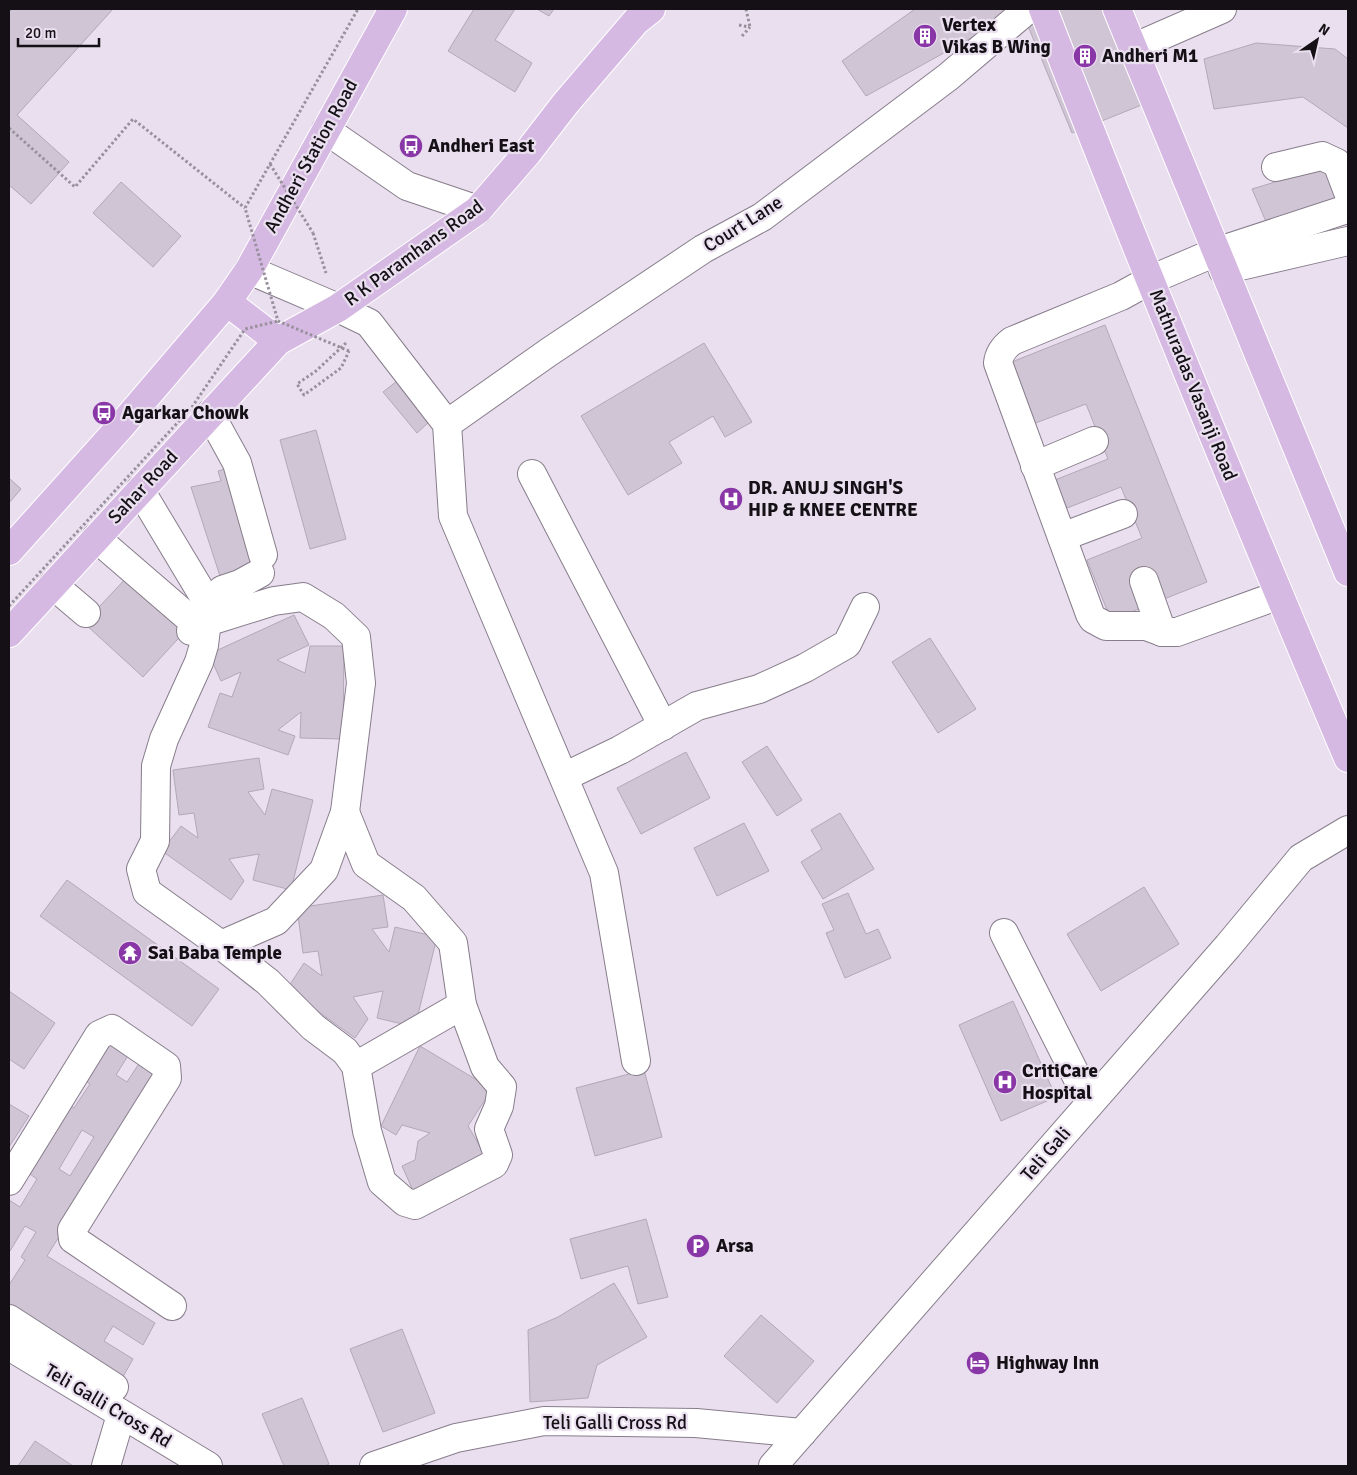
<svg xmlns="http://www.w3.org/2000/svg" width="1357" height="1475" viewBox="0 0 1357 1475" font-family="Signika,sans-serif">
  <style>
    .building { fill: #cfc5d4; stroke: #b3a8b7; fill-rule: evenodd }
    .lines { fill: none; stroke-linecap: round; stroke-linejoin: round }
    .minor-casing { stroke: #877d8b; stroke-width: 30 }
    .major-casing { stroke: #fff; stroke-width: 30 }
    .path { stroke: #98909c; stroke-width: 3; stroke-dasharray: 2.5 2.5; stroke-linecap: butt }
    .minor { stroke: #fff; stroke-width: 28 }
    .major { stroke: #d6b9e2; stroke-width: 28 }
    .path-bridge { stroke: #98909c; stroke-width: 3; stroke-dasharray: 2.5 2.5; stroke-linecap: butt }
    .labels { text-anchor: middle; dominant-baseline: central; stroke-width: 4.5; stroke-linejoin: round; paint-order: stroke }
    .poi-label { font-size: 19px; font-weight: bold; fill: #141016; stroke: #eadfef; text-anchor: start }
    .street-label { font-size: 19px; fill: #141016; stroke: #eadfef }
  </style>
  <rect width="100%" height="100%" fill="#eadfef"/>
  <g class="building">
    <path d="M12 9H113L17 115 69 162 31 204 9 185V12Z"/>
    <path d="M474 9H515L495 40 532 63 515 92 448 51Z"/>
    <path d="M537 9H554L549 16Z"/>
    <path d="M915 9H1016L1018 12 866 96 842 61Z"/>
    <path d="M1021 9H1111L1149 102 1072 133Z"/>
    <path d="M1256 43 1335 49 1348 59V128L1303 97 1214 109 1204 59Z"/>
    <path d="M1328 166 1342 204 1270 231 1252 189Z"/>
    <path d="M121 182 181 236 153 267 93 213Z"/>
    <path d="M1105 325 1207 582 1111 620 1087 560 1142 538 1121 487 1067 508 1055 480 1108 459 1086 404 1033 424 1009 363Z"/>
    <path d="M704 343 752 422 725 437 713 416 669 442 682 463 628 495 581 416Z"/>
    <path d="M397 381 430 421 417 433 383 392Z"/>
    <path d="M316 430 346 539 310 549 280 440Z"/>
    <path d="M232 467 262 565 220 576 191 487 221 481 218 471Z"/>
    <path d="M9 478 21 489 9 503Z"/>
    <path d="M129 575 188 628 143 677 84 623Z"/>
    <path d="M294 615 309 645 277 660 305 673 310 646H344L343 739 300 738 301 712 278 730 295 736 288 755 208 727 220 693 232 697 241 672 221 681 209 654Z"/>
    <path d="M930 638 976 709 938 733 892 662Z"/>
    <path d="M767 746 802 800 777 816 742 762Z"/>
    <path d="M686 752 710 798 641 834 617 788Z"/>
    <path d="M259 758 264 789 248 792 265 815 272 789 313 800 291 890 253 880 259 854 229 859 244 881 231 900 162 851 181 826 198 838 194 813 179 815 173 770Z"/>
    <path d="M840 813 874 869 823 899 801 862 822 849 811 830Z"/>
    <path d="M744 823 769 871 717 896 694 848Z"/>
    <path d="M67 880 219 989 192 1026 40 916Z"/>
    <path d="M1144 887 1179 944 1101 991 1067 934Z"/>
    <path d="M848 893 866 934 878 929 891 958 845 978 826 933 834 930 822 904Z"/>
    <path d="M383 895 388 927 372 929 389 952 395 927 437 937 415 1027 377 1018 383 991 353 997 368 1019 355 1038 287 989 304 963 322 976 318 951 303 953 297 908Z"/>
    <path d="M9 991 55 1023 24 1069 9 1059Z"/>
    <path d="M1013 1001 1056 1097 1001 1121 959 1025Z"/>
    <path d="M108 1041 129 1054 116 1075 127 1082 140 1062 160 1074 47 1256 155 1323 143 1345 113 1326 104 1341 133 1359 120 1382 9 1313V1285L25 1260 21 1257 36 1232 25 1226 10 1251 9 1250V1200L20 1207 37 1179 27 1172 69 1105 74 1108 90 1084 84 1080ZM82 1130 94 1137 70 1176 59 1169Z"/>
    <path d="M420 1046 492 1089 468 1126 488 1160 415 1195 402 1166 415 1160 418 1141 430 1133 402 1125 396 1135 381 1126Z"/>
    <path d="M644 1070 662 1137 595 1156 576 1088Z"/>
    <path d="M9 1104 29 1116 9 1147Z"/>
    <path d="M646 1219 668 1297 638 1304 628 1266 581 1279 570 1239Z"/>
    <path d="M614 1283 647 1337 597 1365 588 1398 530 1402 528 1330 558 1317Z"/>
    <path d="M761 1315 814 1361 777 1403 724 1356Z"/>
    <path d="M402 1329 435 1413 383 1432 350 1349Z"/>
    <path d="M302 1398 329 1464 325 1466H284L262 1414Z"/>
    <path d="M35 1441 73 1466H18Z"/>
  </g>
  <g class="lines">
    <g class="minor-casing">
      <g id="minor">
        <path d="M1133 48 1222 9"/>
        <path d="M326 130 407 186 478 210"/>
        <path d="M1276 167 1322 156 1337 163 1348 192"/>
        <path d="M249 270 338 308 369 323 447 424 453 516 604 873 636 1061"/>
        <path d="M1223 270 1348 241"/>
        <path d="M210 414 237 463 263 555"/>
        <path d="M447 424 549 352 703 249 762 217 948 77 1028 9"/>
        <path d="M1035 466 1094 441"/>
        <path d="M532 474 663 726"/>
        <path d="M140 490 209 605"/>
        <path d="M1062 537 1123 514"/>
        <path d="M96 538 190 619 194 627 191 631"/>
        <path d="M1144 581 1162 632"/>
        <path d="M53 585 86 613"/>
        <path d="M1279 595 1177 632H1162L1146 626H1106L1093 619 1090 614 998 363C999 353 1004 347 1012 341L1121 296 1150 280 1216 252 1347 209 1348 207"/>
        <path d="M207 622 274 601 303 597 334 616 356 637 361 683 345 812 324 870 276 921 221 945 147 892 141 869 155 841 156 766 164 739 199 662 204 645 209 605 222 590 240 584 260 573"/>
        <path d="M564 777 620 750 697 706 759 689 805 668 847 644 865 607"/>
        <path d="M1004 933 1090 1103"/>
        <path d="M221 945 268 982 313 1027 345 1051 356 1066 367 1131 382 1182 405 1202 415 1205 494 1164 498 1155 489 1129 499 1106 502 1087 485 1067 462 1005 453 943 414 898 366 864 345 812"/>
        <path d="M356 1066 462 1005"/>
        <path d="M9 1181 99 1035 112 1029 166 1066 167 1078 72 1230 73 1239 172 1306"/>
        <path d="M9 1319 114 1387"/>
        <path d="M9 1346 208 1466"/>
        <path d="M106 1466 121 1415"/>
        <path d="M374 1466 456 1438 544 1421 696 1423 802 1433"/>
        <path d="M773 1466 1228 946 1301 858 1348 830"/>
      </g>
    </g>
    <g class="major-casing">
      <g id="major">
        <path d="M1043 9C1140 260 1243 510 1348 758"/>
        <path d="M1117 9 1348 572"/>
        <path d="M227 302 278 341"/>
        <path d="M9 551 121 426 227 302 249 270 393 9"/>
        <path d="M9 633 278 341 338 308 478 210 528 152 565 104 636 21 651 9"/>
      </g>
    </g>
    <g class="path">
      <path d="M746 9 750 27"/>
      <path d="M739 25 749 27"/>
      <path d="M742 36 750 27"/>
      <path d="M9 128 75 187 133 119 245 208"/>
      <path d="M313 233 326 273"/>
      <path d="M346 343 316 371 297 384 304 395 341 368 349 351"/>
    </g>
    <use href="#minor" class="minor"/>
    <use href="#major" class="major"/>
    <g class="path-bridge">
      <path d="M270 164 313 233"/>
      <path d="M349 351 278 321 245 208 358 9"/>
      <path d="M9 606 192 407 245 329 278 321"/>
    </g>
  </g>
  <defs>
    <g id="building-disc" transform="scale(1.25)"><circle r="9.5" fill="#8937a6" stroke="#eadfef"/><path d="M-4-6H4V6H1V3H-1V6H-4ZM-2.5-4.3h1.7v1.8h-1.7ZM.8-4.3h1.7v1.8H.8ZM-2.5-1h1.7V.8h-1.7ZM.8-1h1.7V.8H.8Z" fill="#fff"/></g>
    <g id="bus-disc" transform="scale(1.25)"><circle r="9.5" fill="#8937a6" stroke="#eadfef"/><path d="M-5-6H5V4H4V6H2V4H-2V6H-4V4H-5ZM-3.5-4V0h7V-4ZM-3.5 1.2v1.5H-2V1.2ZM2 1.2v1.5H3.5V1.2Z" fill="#fff"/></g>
    <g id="hospital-disc" transform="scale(1.25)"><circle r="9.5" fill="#8937a6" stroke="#eadfef"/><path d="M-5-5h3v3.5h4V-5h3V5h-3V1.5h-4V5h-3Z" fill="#fff"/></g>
    <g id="temple-disc" transform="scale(1.25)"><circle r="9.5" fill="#8937a6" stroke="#eadfef"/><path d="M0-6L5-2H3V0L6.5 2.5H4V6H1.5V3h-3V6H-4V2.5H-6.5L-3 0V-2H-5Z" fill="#fff"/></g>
    <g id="parking-disc" transform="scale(1.25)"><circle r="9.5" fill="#8937a6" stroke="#eadfef"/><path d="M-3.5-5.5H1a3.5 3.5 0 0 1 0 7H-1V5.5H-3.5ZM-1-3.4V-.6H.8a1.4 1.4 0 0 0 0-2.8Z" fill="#fff"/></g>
    <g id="hotel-disc" transform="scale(1.25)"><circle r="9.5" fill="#8937a6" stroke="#eadfef"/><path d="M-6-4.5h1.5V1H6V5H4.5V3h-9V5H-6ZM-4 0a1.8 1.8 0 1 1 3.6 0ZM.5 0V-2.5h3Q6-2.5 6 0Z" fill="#fff"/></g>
  </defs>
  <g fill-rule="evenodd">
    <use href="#building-disc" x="925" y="36"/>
    <use href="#building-disc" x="1085" y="56"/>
    <use href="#bus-disc" x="411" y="146"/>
    <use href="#bus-disc" x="104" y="413"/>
    <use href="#hospital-disc" x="731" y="499"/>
    <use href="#temple-disc" x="130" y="953"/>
    <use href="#hospital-disc" x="1005" y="1082"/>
    <use href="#parking-disc" x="698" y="1246"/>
    <use href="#hotel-disc" x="978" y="1363"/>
  </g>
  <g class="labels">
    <g class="poi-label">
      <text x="942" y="25">Vertex<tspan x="942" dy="22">Vikas B Wing</tspan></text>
      <text x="1102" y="56">Andheri M1</text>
      <text x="428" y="146">Andheri East</text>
      <text x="122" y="413">Agarkar Chowk</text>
      <text x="748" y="488">DR. ANUJ SINGH'S<tspan x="748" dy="22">HIP &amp; KNEE CENTRE</tspan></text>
      <text x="148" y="953">Sai Baba Temple</text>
      <text x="1022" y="1071">CritiCare<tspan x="1022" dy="22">Hospital</tspan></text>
      <text x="716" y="1246">Arsa</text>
      <text x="996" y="1363">Highway Inn</text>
    </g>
    <g class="street-label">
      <text transform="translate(311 156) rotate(-61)">Andheri Station Road</text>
      <text transform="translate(743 224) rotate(-32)">Court Lane</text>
      <text transform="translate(414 253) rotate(-36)">R K Paramhans Road</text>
      <text transform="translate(1193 385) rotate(68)">Mathuradas Vasanji Road</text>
      <text transform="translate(143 487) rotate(-47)">Sahar Road</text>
      <text transform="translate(1046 1154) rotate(-49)">Teli Gali</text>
      <text transform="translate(108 1406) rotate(31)">Teli Galli Cross Rd</text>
      <text x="615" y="1423">Teli Galli Cross Rd</text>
    </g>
  </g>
  <rect width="1357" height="1475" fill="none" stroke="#141016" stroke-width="20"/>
  <g transform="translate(1317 40) rotate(34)" stroke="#eadfef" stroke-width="4" paint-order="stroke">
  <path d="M0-4L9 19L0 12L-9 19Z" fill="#141016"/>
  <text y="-8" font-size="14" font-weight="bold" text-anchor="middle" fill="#141016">N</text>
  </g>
  <path d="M18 38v8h81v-8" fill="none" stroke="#141016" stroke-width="2.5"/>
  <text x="25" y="38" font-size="15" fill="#141016" stroke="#eadfef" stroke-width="4" paint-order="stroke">20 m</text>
</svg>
